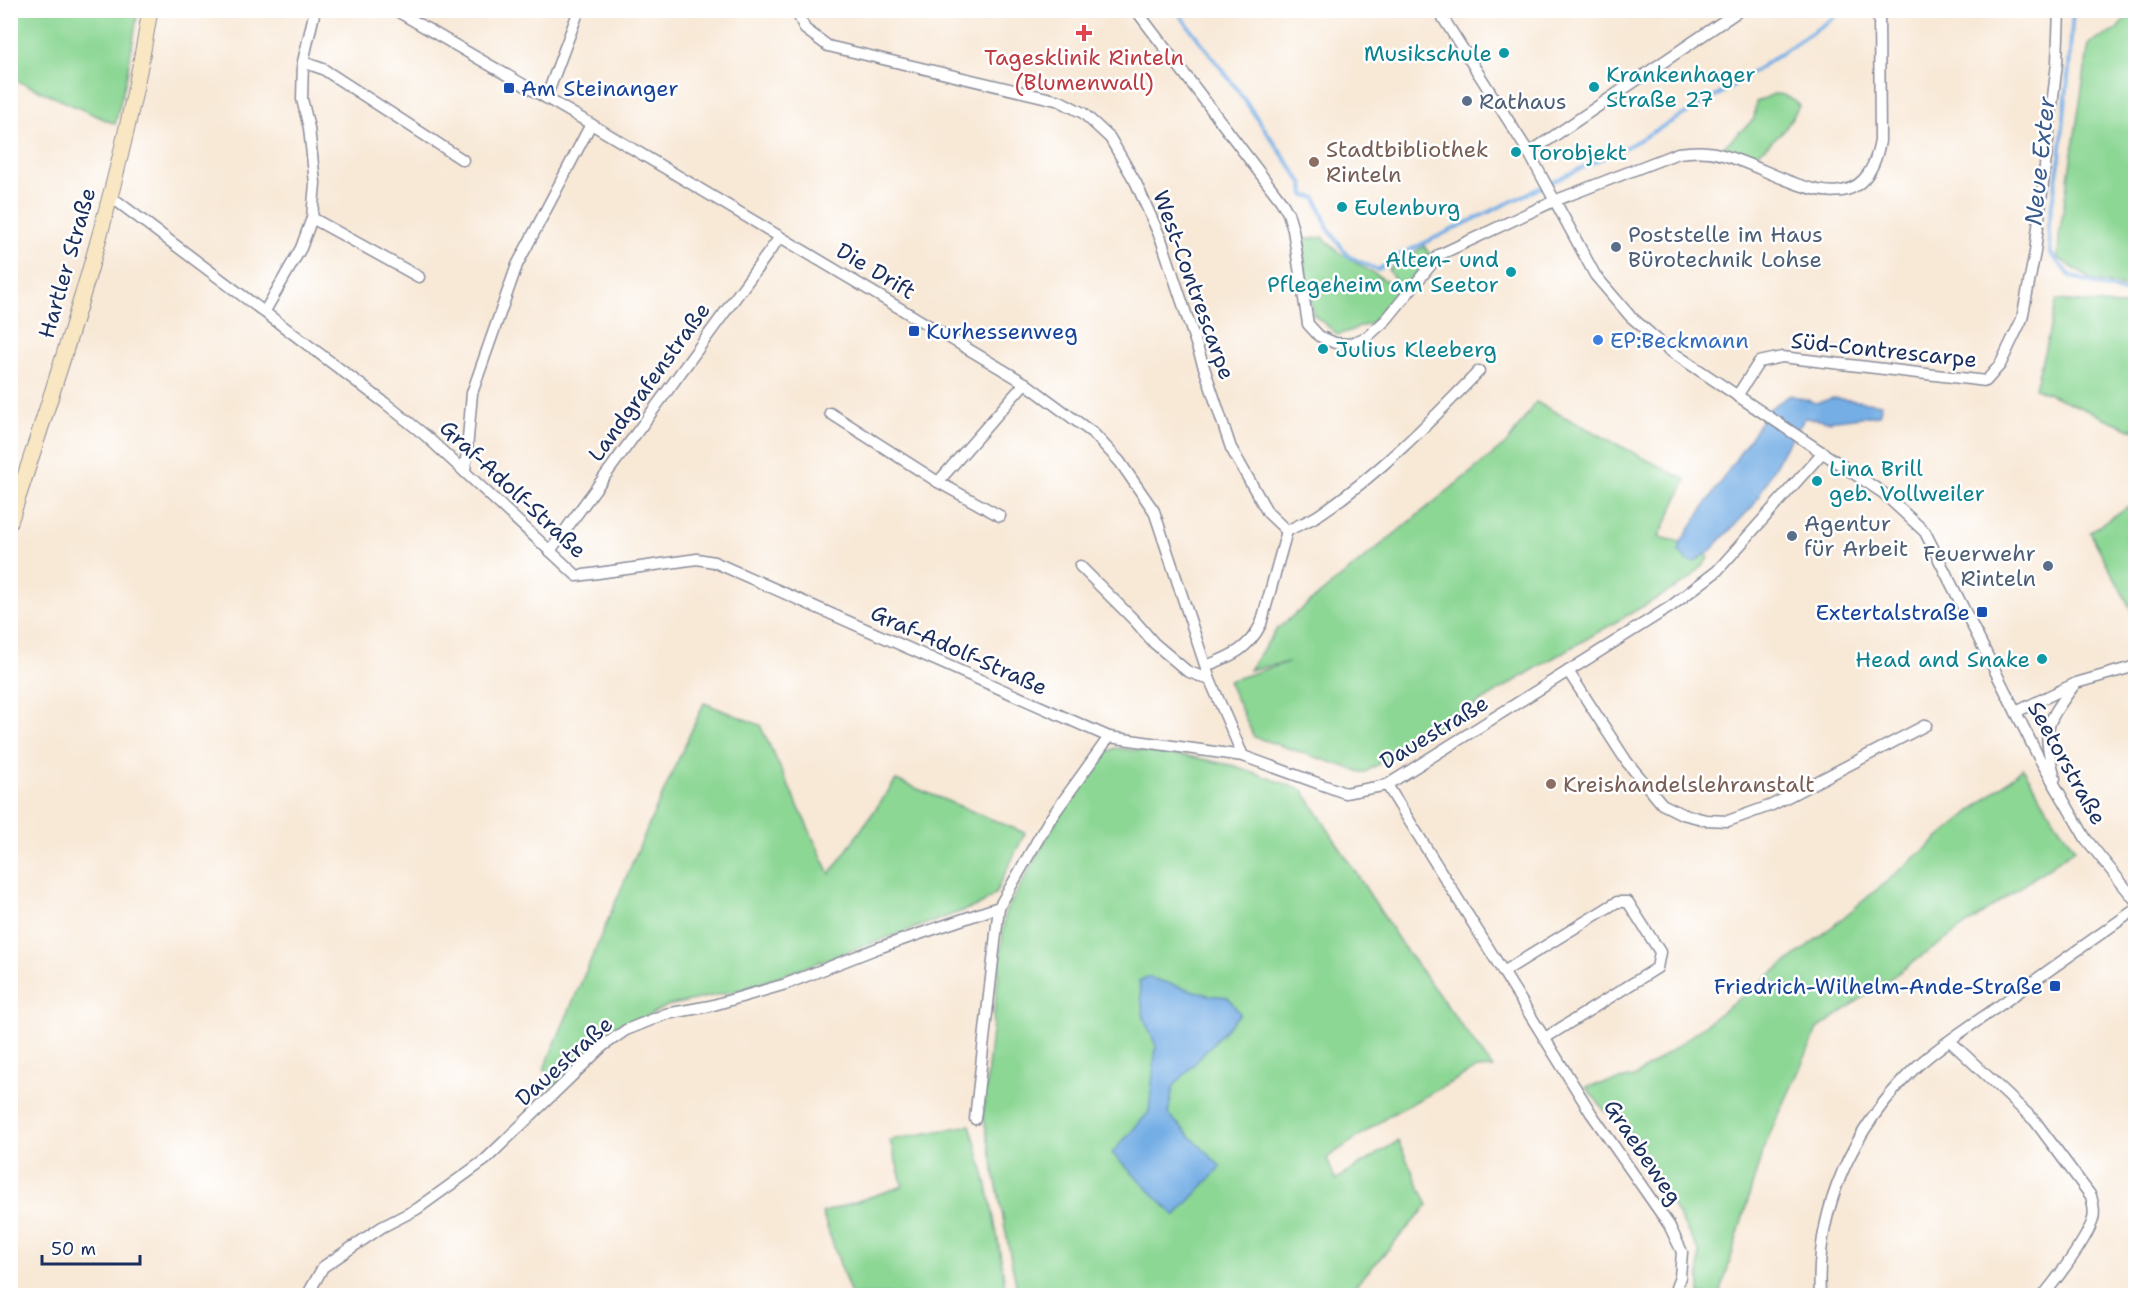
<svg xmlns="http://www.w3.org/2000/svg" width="2146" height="1306" viewBox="0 0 2146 1306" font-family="'Shantell Sans',sans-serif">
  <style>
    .green { fill: #8cd794; stroke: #548379; stroke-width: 1.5 }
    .water { fill: #74aee5; stroke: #486ea2; stroke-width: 1.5 }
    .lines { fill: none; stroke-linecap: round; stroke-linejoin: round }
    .stream { stroke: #74aee5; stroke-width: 4 }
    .minor-casing { stroke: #8a8c9a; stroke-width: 13 }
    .secondary-casing { stroke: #8a8c9a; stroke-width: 17 }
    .minor { stroke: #fff; stroke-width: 10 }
    .secondary { stroke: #f9e7c3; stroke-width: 15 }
    .health-dot { fill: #e0444e; stroke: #fff; stroke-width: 2 }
    .culture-dot { fill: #0f9aa8; stroke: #fff; stroke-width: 2 }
    .transit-dot { fill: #1a4fb4; stroke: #fff; stroke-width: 2 }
    .service-dot { fill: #5c6f8a; stroke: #fff; stroke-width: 2 }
    .education-dot { fill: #8d6e63; stroke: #fff; stroke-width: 2 }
    .shop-dot { fill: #3f7fe0; stroke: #fff; stroke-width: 2 }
    .labels { text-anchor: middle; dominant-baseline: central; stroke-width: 5; stroke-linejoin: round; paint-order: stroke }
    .culture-label { font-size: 22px; fill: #0d838f; stroke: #fff; text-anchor: start }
    .health-label { font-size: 22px; fill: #be3a42; stroke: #fff }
    .transit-label { font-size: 22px; fill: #164399; stroke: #fff; text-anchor: start }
    .service-label { font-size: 22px; fill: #4e5e75; stroke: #fff; text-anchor: start }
    .education-label { font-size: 22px; fill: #785e54; stroke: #fff; text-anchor: start }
    .street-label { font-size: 22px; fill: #1b2f5e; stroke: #fff }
    .shop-label { font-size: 22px; fill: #366cbe; stroke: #fff; text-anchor: start }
    .water-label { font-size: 24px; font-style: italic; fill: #3a5b8d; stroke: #fff }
  </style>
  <rect width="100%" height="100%" fill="#fff"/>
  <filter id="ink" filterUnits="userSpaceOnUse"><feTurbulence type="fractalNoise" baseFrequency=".0167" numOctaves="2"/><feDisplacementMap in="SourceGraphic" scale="12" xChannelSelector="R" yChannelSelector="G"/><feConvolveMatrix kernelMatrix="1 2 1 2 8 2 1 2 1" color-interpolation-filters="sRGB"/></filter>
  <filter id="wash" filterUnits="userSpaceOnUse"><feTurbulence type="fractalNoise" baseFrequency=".008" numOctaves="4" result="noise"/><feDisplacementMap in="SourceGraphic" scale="24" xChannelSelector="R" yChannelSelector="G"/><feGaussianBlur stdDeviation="1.35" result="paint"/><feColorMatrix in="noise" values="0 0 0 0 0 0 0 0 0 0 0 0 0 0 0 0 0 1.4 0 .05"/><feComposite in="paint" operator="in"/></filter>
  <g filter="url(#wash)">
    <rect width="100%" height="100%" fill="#f8e8d6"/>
    <g class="green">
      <path d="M11 10 138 11 127 75 115 124 11 78Z"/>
      <path d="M2132 11H2136L2135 290 2092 280 2058 258 2059 237 2089 44 2116 30Z"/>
      <path d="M1774 94C1786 94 1791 98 1799 106L1785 129 1751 160 1721 149 1754 119 1756 102Z"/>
      <path d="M1323 237 1338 252 1390 283 1396 294 1371 323 1338 335 1313 314 1301 240Z"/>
      <path d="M1424 246 1432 257 1401 291 1388 269Z"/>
      <path d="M2057 300 2135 307V431L2035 388Z"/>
      <path d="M1536 402 1686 480 1659 537 1681 542 1680 551 1694 562 1706 554 1709 558 1689 580 1541 665 1364 773 1254 737 1228 681 1289 662 1249 670 1277 629 1508 442Z"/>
      <path d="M2135 502V613L2132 611 2090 532Z"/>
      <path d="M704 703 760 725 830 874 896 780 1025 833 995 894 982 904 744 989 667 1006 627 1026 555 1087 544 1069 649 824Z"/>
      <path d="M1115 748 1193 757 1235 766 1303 790 1402 945 1493 1068 1476 1069 1392 1114 1327 1158 1335 1180 1398 1141 1428 1205 1347 1295H1018L983 1114 1005 913 1064 808 1102 755Z"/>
      <path d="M2023 768 2055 821 2075 849 1818 1029 1763 1149 1720 1295H1700L1699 1251 1623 1120 1604 1110 1586 1087 1634 1077 1683 1042 1827 931Z"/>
      <path d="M970 1125C988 1180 999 1238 1006 1295H851L822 1213 903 1186 890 1140Z"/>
    </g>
    <g class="water">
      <path d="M1790 395 1817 403 1833 398 1882 404 1879 415 1828 421 1805 418 1785 448 1753 506 1710 551 1694 562 1687 561 1679 551 1681 542 1769 409Z"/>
      <path d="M1147 977 1208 995 1228 997 1240 1014 1173 1087 1168 1114 1221 1167 1175 1216 1112 1153 1149 1112 1156 1046 1144 1019 1139 981Z"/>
    </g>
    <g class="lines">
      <g class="stream">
        <path d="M1176 10 1234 85 1303 184 1304 195 1316 198 1328 228 1348 256 1378 270 1401 254 1632 144 1725 91 1832 19 1841 10"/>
        <path d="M2073 10 2069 68 2060 157 2048 226 2051 254 2070 276 2104 287 2136 295"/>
      </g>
    </g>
  </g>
  <g filter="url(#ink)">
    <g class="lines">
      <g class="minor-casing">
        <g id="minor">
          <path d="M395 10 591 124 1025 383 1094 434 1120 462 1154 511 1210 680 1243 756"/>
          <path d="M796 10 805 29 828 46 1060 101 1083 113 1110 138 1136 183 1161 239 1231 448 1268 513 1287 531"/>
          <path d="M1136 10 1281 201 1288 213 1293 230 1308 324 1319 336 1335 343 1349 344 1367 337 1386 320 1439 255 1554 201 1678 153C1692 151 1705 150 1719 154 1775 167 1862 239 1880 141L1879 10"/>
          <path d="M1438 10 1529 153 1595 275 1630 316 1669 350 1883 493 1925 532 2038 756 2086 839 2136 901"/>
          <path d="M303 62 323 69 463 160"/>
          <path d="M546 98 579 10"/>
          <path d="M1529 153 1740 10"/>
          <path d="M109 200 118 202 385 403 426 436 577 576 697 559 714 562 1109 737"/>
          <path d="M312 218 419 277"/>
          <path d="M265 311 301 248 312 218 315 183 309 128 302 99 303 62 315 10"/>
          <path d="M1737 396 1759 362 1782 357 1986 381 2000 365 2022 319 2035 252 2057 63 2059 10"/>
          <path d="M830 413 938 482 1025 383"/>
          <path d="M465 472 472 393 517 265 591 124"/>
          <path d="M938 482 1000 516"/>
          <path d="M1287 531C1297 525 1310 521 1320 514 1379 474 1430 422 1479 371"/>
          <path d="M550 551 780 237"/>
          <path d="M1080 566 1135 621 1154 643 1187 671 1210 680"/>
          <path d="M1206 666C1231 656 1248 650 1261 624L1287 531"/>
          <path d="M1568 671 1627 762 1662 804 1682 814 1706 820 1728 821 1772 805 1926 725"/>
          <path d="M2016 712 2076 683 2136 666"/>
          <path d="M2055 778C2042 728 2044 727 2074 685"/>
          <path d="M1387 785 1591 1113 1669 1225 1682 1252 1680 1277 1673 1296"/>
          <path d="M1503 972 1617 902H1628L1660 952 1657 968 1545 1038"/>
          <path d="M1950 1041 2035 1121 2091 1196C2093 1204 2095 1211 2093 1219 2088 1238 2056 1280 2043 1296"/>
          <path d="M975 1119 999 907"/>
          <path d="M307 1296 323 1267 382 1227 417 1209 485 1160 603 1046 626 1030 666 1014 710 1006 786 984 878 948 999 907 1048 822 1109 737 1243 756 1345 793 1387 785 1670 607 1717 571 1823 452"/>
          <path d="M1634 1296H1659"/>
          <path d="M1820 1296C1815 1209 1853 1128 1915 1068 1939 1045 1978 1021 2006 1001 2049 970 2092 940 2136 909"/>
        </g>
      </g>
      <g class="secondary-casing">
        <path id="secondary" d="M10 522C65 354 122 186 150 10"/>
      </g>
      <use href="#minor" class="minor"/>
      <use href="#secondary" class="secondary"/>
    </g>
  </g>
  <path class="health-dot" d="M1081 24h6v6h6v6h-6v6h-6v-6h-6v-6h6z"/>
  <g class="culture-dot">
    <circle cx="1504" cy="53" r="6"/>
    <circle cx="1594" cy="87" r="6"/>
    <circle cx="1516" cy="152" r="6"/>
    <circle cx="1342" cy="207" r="6"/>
    <circle cx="1511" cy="272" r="6"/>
    <circle cx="1323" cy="349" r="6"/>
    <circle cx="1817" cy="481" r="6"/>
    <circle cx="2042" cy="659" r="6"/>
  </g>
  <g class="transit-dot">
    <rect x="503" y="82" width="12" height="12" rx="3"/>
    <rect x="908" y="325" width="12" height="12" rx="3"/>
    <rect x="1976" y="606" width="12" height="12" rx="3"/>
    <rect x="2049" y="980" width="12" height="12" rx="3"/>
  </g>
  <g class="service-dot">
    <circle cx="1467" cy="101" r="6"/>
    <circle cx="1616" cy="247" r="6"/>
    <circle cx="1792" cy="536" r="6"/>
    <circle cx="2048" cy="566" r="6"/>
  </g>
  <g class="education-dot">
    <circle cx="1314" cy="162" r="6"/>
    <circle cx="1551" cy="784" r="6"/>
  </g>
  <circle class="shop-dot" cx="1598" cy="340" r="6"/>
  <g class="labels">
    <g class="culture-label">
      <text x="1492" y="53" text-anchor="end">Musikschule</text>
      <text x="1606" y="74">Krankenhager<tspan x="1606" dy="25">Straße 27</tspan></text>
      <text x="1528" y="152">Torobjekt</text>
      <text x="1354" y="207">Eulenburg</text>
      <text x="1499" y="259" text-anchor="end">Alten- und<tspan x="1499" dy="25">Pflegeheim am Seetor</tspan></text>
      <text x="1335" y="349">Julius Kleeberg</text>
      <text x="1829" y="468">Lina Brill<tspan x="1829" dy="25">geb. Vollweiler</tspan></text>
      <text x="2030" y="659" text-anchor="end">Head and Snake</text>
    </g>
    <g class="health-label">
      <text x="1084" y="57">Tagesklinik Rinteln<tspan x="1084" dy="25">(Blumenwall)</tspan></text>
    </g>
    <g class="transit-label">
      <text x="521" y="88">Am Steinanger</text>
      <text x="926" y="331">Kurhessenweg</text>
      <text x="1970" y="612" text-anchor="end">Extertalstraße</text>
      <text x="2043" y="986" text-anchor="end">Friedrich-Wilhelm-Ande-Straße</text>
    </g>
    <g class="service-label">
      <text x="1479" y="101">Rathaus</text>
      <text x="1628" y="234">Poststelle im Haus<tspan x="1628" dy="25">Bürotechnik Lohse</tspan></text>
      <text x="1804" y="523">Agentur<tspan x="1804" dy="25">für Arbeit</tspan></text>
      <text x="2036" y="553" text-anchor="end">Feuerwehr<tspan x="2036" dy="25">Rinteln</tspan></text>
    </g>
    <g class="education-label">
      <text x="1326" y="149">Stadtbibliothek<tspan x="1326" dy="25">Rinteln</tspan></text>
      <text x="1563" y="784">Kreishandelslehranstalt</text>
    </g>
    <g class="street-label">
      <text transform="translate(67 263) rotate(-74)">Hartler Straße</text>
      <text transform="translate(876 271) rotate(31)">Die Drift</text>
      <text transform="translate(1194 285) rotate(70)">West-Contrescarpe</text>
      <text transform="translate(1884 350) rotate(6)">Süd-Contrescarpe</text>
      <text transform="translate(649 382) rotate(-54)">Landgrafenstraße</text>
      <text transform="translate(513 489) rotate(43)">Graf-Adolf-Straße</text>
      <text transform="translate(959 650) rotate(24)">Graf-Adolf-Straße</text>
      <text transform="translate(1434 732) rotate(-31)">Dauestraße</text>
      <text transform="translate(2067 763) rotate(61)">Seetorstraße</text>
      <text transform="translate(564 1061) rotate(-42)">Dauestraße</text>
      <text transform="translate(1643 1152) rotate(56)">Graebeweg</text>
    </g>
    <g class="shop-label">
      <text x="1610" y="340">EP:Beckmann</text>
    </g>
    <g class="water-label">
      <text transform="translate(2040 161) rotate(-84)">Neue Exter</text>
    </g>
  </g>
  <rect width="2146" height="1306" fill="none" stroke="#fff" stroke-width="36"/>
  <path d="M42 1255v9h98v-9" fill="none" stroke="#1b2f5e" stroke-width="3"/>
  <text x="51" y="1255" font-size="18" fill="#1b2f5e" stroke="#ffffff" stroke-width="4.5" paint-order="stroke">50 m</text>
</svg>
